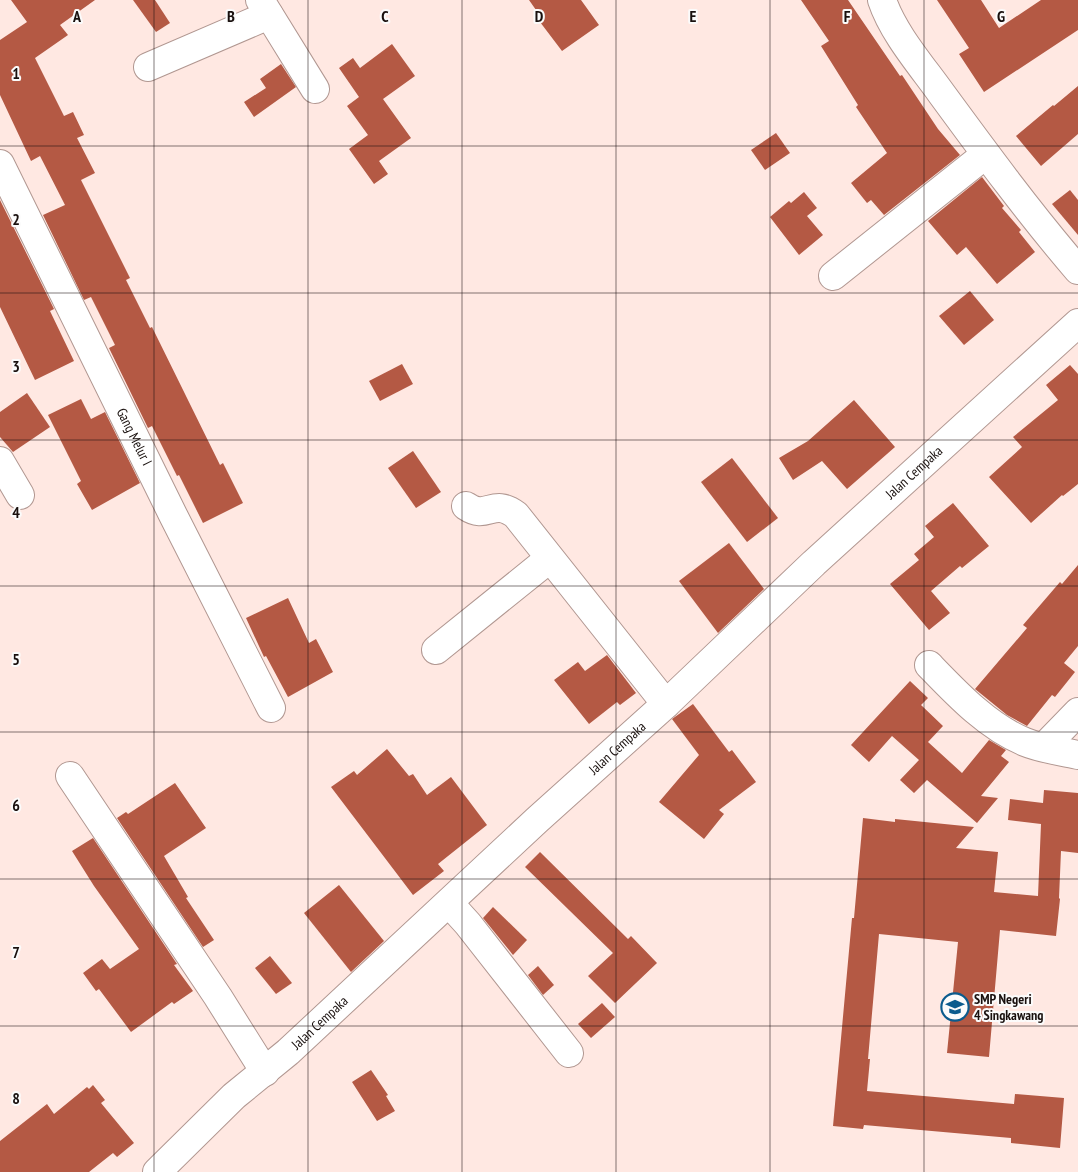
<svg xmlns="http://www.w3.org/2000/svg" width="1078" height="1172" viewBox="0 0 1078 1172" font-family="'PT Sans Narrow',sans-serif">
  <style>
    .building { fill: #b45944 }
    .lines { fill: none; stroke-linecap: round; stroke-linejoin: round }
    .minor-casing { stroke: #b19791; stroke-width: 30 }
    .minor { stroke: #fff; stroke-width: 28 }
    .grid { fill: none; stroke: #19100e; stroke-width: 1; stroke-opacity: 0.55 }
    .labels { text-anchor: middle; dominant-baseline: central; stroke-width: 4; stroke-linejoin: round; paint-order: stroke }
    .street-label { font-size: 14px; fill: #19100e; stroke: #fbfbfb }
    .poi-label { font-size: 14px; font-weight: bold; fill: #19100e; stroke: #fbfbfb; text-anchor: start }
    .grid-label { font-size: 16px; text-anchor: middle; font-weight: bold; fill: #19100e; stroke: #fbfbfb; stroke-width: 4; stroke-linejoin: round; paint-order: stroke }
  </style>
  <rect width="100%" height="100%" fill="#ffe8e2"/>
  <g class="building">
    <path d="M11 0H95L60 25 68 35 35 58 64 116 73 112 84 135 77 138 95 173 81 180 130 278 126 280 150 328 152 327 220 465 223 463 243 503 203 523 179 475 177 476 152 426 148 428 109 348 115 345 91 297 84 300 43 215 65 205 40 156 31 161 0 95V40L27 22Z"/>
    <path d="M133 0H155L170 23 156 32Z"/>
    <path d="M529 0H581L599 25 562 51 540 22 543 20Z"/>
    <path d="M801 0H848L900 76 902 75 938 129 960 155 884 215 871 200 867 203 851 183 887 153 856 107 858 105 821 46 829 41Z"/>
    <path d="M937 0H981L999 28 1041 0H1078V30L984 92 959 54 969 48Z"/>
    <path d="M392 44 415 76 383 99 411 138 379 161 388 174 374 184 349 149 368 135 347 106 359 97 339 68 353 58 360 68Z"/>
    <path d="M281 64 296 87 254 117 244 102 266 88 260 79Z"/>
    <path d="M1078 86V134L1041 166 1016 136 1053 105 1054 106Z"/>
    <path d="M776 133 790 153 765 170 751 150Z"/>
    <path d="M982 177 1004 206 1002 208 1021 230 1019 232 1035 252 997 284 966 247 957 255 928 221Z"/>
    <path d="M1070 190 1078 200V235L1052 204Z"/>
    <path d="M804 192 817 208 807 216 823 235 799 255 770 217 789 201 791 203Z"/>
    <path d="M0 200 54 309 50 311 74 361 35 380 0 307Z"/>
    <path d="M970 291 994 320 964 345 939 316Z"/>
    <path d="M402 364 413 384 380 401 369 381Z"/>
    <path d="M1070 365 1078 374V484L1063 496 1062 495 1031 523 989 477 1022 447 1013 437 1058 400 1046 385Z"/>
    <path d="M27 393 50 427 13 452 0 437V412Z"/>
    <path d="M81 399 91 419 105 412 140 483 92 510 77 484 81 481 48 415Z"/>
    <path d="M854 400 895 447 847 489 822 461 793 480 779 458 808 441Z"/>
    <path d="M413 451 441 492 416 508 388 468Z"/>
    <path d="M732 458 778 518 747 542 701 482Z"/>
    <path d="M953 503 989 546 962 568 960 566 931 591 950 613 929 630 890 584 919 560 914 554 934 537 925 526Z"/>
    <path d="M729 543 764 589 718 633 679 581Z"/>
    <path d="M1078 565V646L1064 663 1075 672 1055 697 1052 695 1027 726 1007 715 975 689 1027 628 1023 625 1060 582 1062 584Z"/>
    <path d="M288 598 309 643 316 639 333 672 288 697 266 656 264 657 246 618Z"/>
    <path d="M607 655 636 693 620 705 617 702 589 724 554 680 578 662 585 671Z"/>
    <path d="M910 681 928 698 921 705 943 726 928 742 962 773 989 740 1006 750 1001 756 1009 762 981 796 998 798 977 823 927 780 914 793 900 780 919 760 892 736 869 762 851 745Z"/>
    <path d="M693 704 729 752 732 750 756 782 719 810 724 814 704 839 659 802 699 755 672 719Z"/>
    <path d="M387 749 409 776 413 774 427 795 451 777 487 825 438 864 444 871 413 895 331 787 354 771 357 775Z"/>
    <path d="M175 783 206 828 164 856 188 897 186 898 214 940 203 947 117 818 126 812 128 814Z"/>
    <path d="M1044 790 1078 793V853L1061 851 1059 898 1060 899 1056 936 1000 930 989 1057 947 1053 958 942 879 934 868 1059H870L867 1091 1014 1104 1015 1094 1064 1098 1060 1148 1011 1143V1138L864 1125 863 1129 833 1126 852 918H854L863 818 895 822V819L974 827 956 848 998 852 994 892 1038 896 1041 824 1008 820 1010 799 1043 803Z"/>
    <path d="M93 838 177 964 174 965 193 991 174 1004 172 1002 131 1032 99 989 96 991 83 973 102 959 110 969 139 949 94 886 72 851Z"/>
    <path d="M540 852 628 939 631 936 657 963 615 1003 588 976 613 953 525 867Z"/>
    <path d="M339 885 384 941 351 972 304 913Z"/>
    <path d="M493 907 527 940 513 955 483 918Z"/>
    <path d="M270 956 292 983 276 994 255 968Z"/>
    <path d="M538 966 554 985 543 995 528 975Z"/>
    <path d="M602 1003 615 1017 591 1038 578 1024Z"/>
    <path d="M371 1070 388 1095 386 1096 395 1111 377 1121 352 1082Z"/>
    <path d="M93 1085 105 1100 101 1103 134 1143 117 1157 113 1153 89 1172H0V1141L47 1104 54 1114 87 1087 89 1089Z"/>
  </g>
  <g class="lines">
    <g class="minor-casing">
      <g id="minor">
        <path d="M260 0 315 89"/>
        <path d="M882 0C893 33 921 65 941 93 985 153 1029 213 1078 270"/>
        <path d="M148 67 269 15"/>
        <path id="s1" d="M0 164 173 515 271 708"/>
        <path d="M833 276 985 155"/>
        <path d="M0 461 20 495"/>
        <path d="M466 506C488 521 492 497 516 515L666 704"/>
        <path d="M436 650 539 567"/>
        <path d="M929 665C957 694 988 727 1025 742 1042 749 1061 751 1078 755"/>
        <path d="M1044 747 1078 712"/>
        <path d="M70 776 218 997 265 1072"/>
        <path d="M449 903 468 924 569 1053"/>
        <path id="s2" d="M157 1172 234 1096 288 1052 537 820 666 704 814 563 1078 323"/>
      </g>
    </g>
    <use href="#minor" class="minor"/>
  </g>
  <path class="grid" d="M154 0V1172M308 0V1172M462 0V1172M616 0V1172M770 0V1172M924 0V1172M0 146H1078M0 293H1078M0 440H1078M0 586H1078M0 732H1078M0 879H1078M0 1026H1078"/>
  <defs>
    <g id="school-ring" transform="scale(1.4375)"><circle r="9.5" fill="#fbfbfb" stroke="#0b5b8d" stroke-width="1.5"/><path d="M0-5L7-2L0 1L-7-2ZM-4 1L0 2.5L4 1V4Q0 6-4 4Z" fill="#0b5b8d"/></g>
  </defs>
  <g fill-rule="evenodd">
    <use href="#school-ring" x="955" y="1007"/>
  </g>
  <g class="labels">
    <g class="street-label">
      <text stroke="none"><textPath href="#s1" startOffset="304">Gang Melur I</textPath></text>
      <text stroke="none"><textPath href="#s2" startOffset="1031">Jalan Cempaka</textPath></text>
      <text stroke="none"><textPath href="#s2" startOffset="626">Jalan Cempaka</textPath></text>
      <text stroke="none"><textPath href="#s2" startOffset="221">Jalan Cempaka</textPath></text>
    </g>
    <g class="poi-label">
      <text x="974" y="999">SMP Negeri<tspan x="974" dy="16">4 Singkawang</tspan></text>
    </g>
  </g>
  <g class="grid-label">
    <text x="77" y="22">A</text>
    <text x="231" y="22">B</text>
    <text x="385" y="22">C</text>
    <text x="539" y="22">D</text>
    <text x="693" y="22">E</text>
    <text x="847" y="22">F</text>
    <text x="1001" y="22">G</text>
    <text x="16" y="79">1</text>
    <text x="16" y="225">2</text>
    <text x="16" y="372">3</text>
    <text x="16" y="518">4</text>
    <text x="16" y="665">5</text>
    <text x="16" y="811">6</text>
    <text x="16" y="958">7</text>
    <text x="16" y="1104">8</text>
  </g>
</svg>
